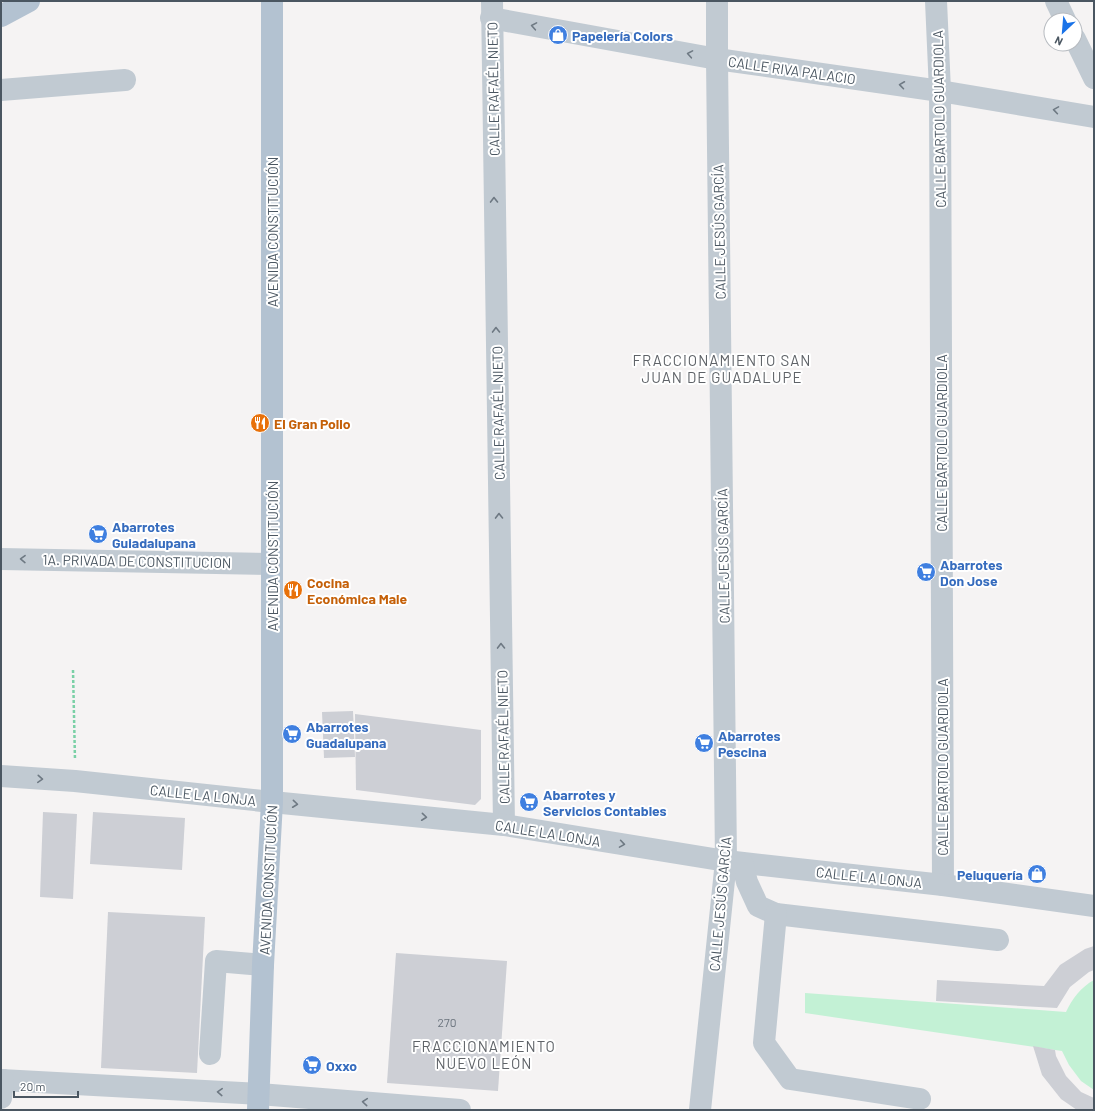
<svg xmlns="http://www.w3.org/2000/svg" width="1095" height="1111" viewBox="0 0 1095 1111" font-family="Barlow,sans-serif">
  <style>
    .green { fill: #c3f1d5 }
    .building { fill: #cdcfd5 }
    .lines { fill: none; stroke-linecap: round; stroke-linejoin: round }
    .path { stroke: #7ad0a6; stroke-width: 2.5; stroke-dasharray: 3 2; stroke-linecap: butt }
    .minor { stroke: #c1cad2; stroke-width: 22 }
    .major { stroke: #b3c2d1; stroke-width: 22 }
    .oneway { stroke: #6e7983 }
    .labels { text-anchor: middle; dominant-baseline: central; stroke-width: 4; stroke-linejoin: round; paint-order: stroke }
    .number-label { font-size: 12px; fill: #6b747e }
    .shop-label { font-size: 14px; font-weight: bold; fill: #366cbe; stroke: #fff; text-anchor: start }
    .street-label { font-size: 14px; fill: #4a5661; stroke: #fff }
    .food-label { font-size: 14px; font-weight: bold; fill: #c56008; stroke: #fff; text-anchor: start }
    .neighbourhood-label { font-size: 15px; letter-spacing: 1px; fill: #5f6368; stroke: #fff }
  </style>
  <rect width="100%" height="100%" fill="#f5f3f3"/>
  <path class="green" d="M1094 980V1090L1081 1081 1069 1065 1062 1051 805 1013V993L1066 1012C1072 999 1081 987 1094 980Z"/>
  <g class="building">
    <path d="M353 711 355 757 324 758 322 712Z"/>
    <path d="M355 714 481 730V799L475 805 356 790Z"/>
    <path d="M43 812 77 814 73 899 40 897Z"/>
    <path d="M93 812 185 818 182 870 90 864Z"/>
    <path d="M108 912 205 917 197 1073 101 1068Z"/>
    <path d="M1094 946V970L1089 972 1070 987 1057 1008 936 1001 937 980 1044 986 1060 965 1085 949Z"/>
    <path d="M396 953 507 961 498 1091 387 1083Z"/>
    <path d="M1033 1046 1055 1050 1056 1056 1066 1076 1081 1092 1094 1098V1110H1077L1061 1099 1042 1075Z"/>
  </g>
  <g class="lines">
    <path class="path" d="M73 670 75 760"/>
    <g class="minor">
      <path d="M492 1 504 825"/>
      <path d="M936 1 940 91 943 885"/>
      <path d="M1056 1 1065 20"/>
      <path d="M491 18 717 59 940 91 1094 117"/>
      <path d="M1075 39 1094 78"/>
      <path d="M1 90 125 80"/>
      <path d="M1 559 272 564"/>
      <path d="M1 776 75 781 272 802 504 825 726 861 943 885 1094 906"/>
      <path d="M742 863 747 882 758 906 776 914 998 940"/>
      <path d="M776 914 764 1043 790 1079 920 1099"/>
      <path d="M210 1054 216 961 263 965"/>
      <path d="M1 1080 259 1094 460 1110"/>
      <path d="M1 1098 3 1080"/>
      <path d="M700 1110 726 861 717 59V1"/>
    </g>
    <g class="major">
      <path d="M1 16 29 1"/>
      <path d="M258 1110 263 965 272 802V1"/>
    </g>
  </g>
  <defs><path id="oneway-chevron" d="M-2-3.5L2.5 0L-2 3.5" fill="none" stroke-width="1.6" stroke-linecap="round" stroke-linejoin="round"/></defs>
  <g class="oneway">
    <use href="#oneway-chevron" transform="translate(534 26) rotate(-170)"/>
    <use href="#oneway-chevron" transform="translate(690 54) rotate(-170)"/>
    <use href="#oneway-chevron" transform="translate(902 85) rotate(-172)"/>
    <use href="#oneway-chevron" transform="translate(1056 110) rotate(-171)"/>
    <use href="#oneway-chevron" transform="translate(494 200) rotate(-91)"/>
    <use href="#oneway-chevron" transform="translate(496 330) rotate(-91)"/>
    <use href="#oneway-chevron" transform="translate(499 516) rotate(-91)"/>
    <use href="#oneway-chevron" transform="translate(23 559) rotate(-179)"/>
    <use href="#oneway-chevron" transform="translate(501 646) rotate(-91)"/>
    <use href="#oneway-chevron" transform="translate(40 779) rotate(4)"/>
    <use href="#oneway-chevron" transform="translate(295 804) rotate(6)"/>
    <use href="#oneway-chevron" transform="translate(424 817) rotate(6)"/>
    <use href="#oneway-chevron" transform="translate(622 844) rotate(9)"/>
    <use href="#oneway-chevron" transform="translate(220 1092) rotate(-177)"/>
    <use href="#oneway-chevron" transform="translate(365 1102) rotate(-175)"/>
  </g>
  <defs>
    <g id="shop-disc" transform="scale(1)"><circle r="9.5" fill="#3f7fe0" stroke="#fff"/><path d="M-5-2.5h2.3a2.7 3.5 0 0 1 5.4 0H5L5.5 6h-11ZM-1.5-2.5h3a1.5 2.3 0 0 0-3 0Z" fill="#fff"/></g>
    <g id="restaurant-disc" transform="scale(1)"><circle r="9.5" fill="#e8710a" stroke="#fff"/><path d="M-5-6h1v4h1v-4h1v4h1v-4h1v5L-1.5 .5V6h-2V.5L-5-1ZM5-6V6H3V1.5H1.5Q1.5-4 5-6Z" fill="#fff"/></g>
    <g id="supermarket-disc" transform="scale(1)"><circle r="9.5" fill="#3f7fe0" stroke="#fff"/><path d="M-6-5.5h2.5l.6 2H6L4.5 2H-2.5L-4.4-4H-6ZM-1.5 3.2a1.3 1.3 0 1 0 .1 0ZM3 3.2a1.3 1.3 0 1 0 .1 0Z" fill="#fff"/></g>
  </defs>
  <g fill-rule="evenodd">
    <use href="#shop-disc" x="558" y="35"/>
    <use href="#restaurant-disc" x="260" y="423"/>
    <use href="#supermarket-disc" x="98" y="534"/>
    <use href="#supermarket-disc" x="926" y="572"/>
    <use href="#restaurant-disc" x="293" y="590"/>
    <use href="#supermarket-disc" x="292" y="734"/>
    <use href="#supermarket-disc" x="704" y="743"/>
    <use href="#supermarket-disc" x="529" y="802"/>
    <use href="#shop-disc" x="1037" y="874"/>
    <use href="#supermarket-disc" x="312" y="1065"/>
  </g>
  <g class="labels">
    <g class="number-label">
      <text x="447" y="1022">270</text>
    </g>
    <g class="shop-label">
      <text x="572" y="35">Papelería Colors</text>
      <text x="112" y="526">Abarrotes<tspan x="112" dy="16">Guiadalupana</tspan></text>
      <text x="940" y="564">Abarrotes<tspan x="940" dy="16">Don Jose</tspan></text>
      <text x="306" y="726">Abarrotes<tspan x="306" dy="16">Guadalupana</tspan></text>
      <text x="718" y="735">Abarrotes<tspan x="718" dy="16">Pescina</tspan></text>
      <text x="543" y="794">Abarrotes y<tspan x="543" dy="16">Servicios Contables</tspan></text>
      <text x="1023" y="874" text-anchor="end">Peluquería</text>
      <text x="326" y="1065">Oxxo</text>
    </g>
    <g class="street-label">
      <text transform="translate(792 70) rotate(8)">CALLE RIVA PALACIO</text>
      <text transform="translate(493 89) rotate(-91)">CALLE RAFAÉL NIETO</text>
      <text transform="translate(939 119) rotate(-91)">CALLE BARTOLO GUARDIOLA</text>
      <text transform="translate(272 232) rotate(-90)">AVENIDA CONSTITUCIÓN</text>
      <text transform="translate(719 232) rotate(-91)">CALLE JESÚS GARCÍA</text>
      <text transform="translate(498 413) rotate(-91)">CALLE RAFAÉL NIETO</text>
      <text transform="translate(941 443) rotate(-90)">CALLE BARTOLO GUARDIOLA</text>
      <text transform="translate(272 556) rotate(-90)">AVENIDA CONSTITUCIÓN</text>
      <text transform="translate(723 556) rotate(-91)">CALLE JESÚS GARCÍA</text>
      <text transform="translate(137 561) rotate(1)">1A. PRIVADA DE CONSTITUCION</text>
      <text transform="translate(503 737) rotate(-91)">CALLE RAFAÉL NIETO</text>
      <text transform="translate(942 767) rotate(-90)">CALLE BARTOLO GUARDIOLA</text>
      <text transform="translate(203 795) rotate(6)">CALLE LA LONJA</text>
      <text transform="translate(548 833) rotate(9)">CALLE LA LONJA</text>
      <text transform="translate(869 877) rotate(6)">CALLE LA LONJA</text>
      <text transform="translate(268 880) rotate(-87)">AVENIDA CONSTITUCIÓN</text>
      <text transform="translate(720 904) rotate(-85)">CALLE JESÚS GARCÍA</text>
    </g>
    <g class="food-label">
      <text x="274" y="423">El Gran Pollo</text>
      <text x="307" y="582">Cocina<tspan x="307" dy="16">Económica Male</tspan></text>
    </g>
    <g class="neighbourhood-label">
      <text x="722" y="360">FRACCIONAMIENTO SAN<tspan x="722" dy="17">JUAN DE GUADALUPE</tspan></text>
      <text x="484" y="1046">FRACCIONAMIENTO<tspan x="484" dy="17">NUEVO LEÓN</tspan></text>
    </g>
  </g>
  <rect width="1095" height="1111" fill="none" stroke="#4a5661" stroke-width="4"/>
  <g transform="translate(1063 32) rotate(206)"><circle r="19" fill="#ffffff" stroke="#b7bbc0"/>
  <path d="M0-3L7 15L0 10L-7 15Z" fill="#1a73e8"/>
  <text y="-6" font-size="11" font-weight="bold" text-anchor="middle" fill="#4a5661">N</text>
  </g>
  <path d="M14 1091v6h64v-6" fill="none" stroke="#4a5661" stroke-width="2"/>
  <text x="20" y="1091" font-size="12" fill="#4a5661" stroke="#ffffff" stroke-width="3" paint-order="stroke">20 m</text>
</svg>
